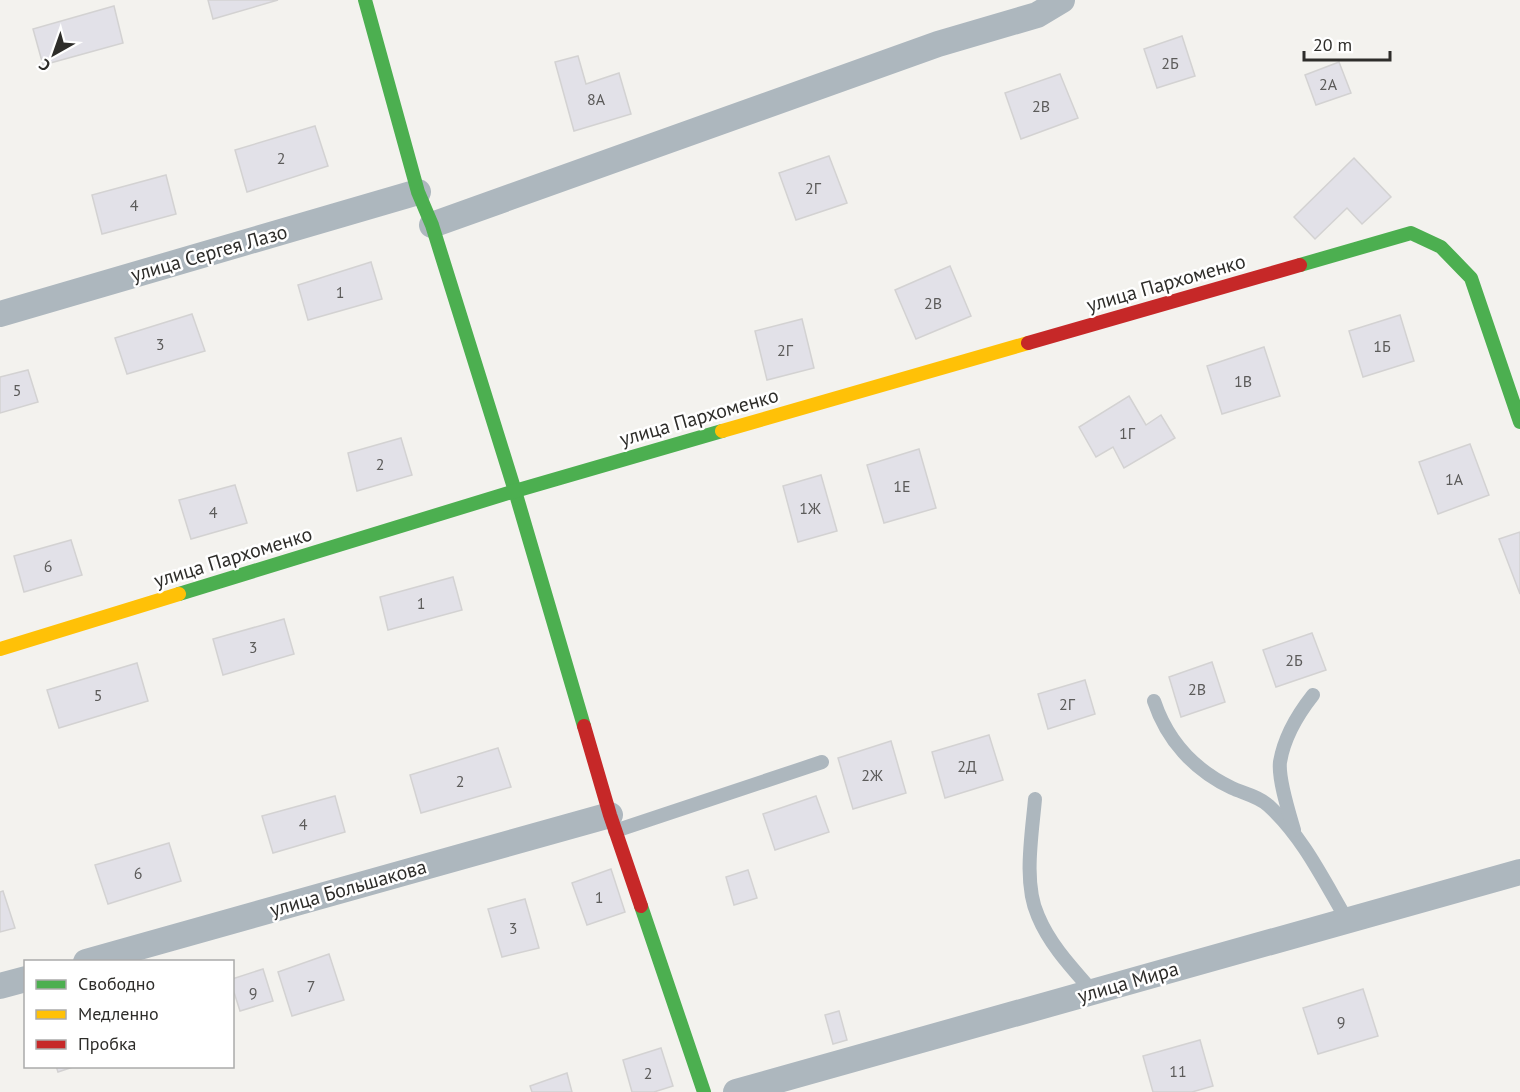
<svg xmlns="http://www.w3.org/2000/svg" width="1520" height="1092" viewBox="0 0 1520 1092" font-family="'PT Sans',sans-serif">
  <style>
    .building { fill: #e2e1e8; stroke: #d3d2d2; stroke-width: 1.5 }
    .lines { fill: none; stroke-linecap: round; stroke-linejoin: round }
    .lane { stroke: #adb7be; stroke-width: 14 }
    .street { stroke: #adb7be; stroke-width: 26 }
    .fast { stroke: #4caf50; stroke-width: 14 }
    .slow { stroke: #ffc107; stroke-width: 14 }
    .jam { stroke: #c62828; stroke-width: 14 }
    .labels { text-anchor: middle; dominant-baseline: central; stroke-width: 5; stroke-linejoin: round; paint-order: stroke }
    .number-label { font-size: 16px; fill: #5c5b5a }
    .street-label { font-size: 20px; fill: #2e2d2a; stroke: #fff }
  </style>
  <rect width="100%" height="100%" fill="#f3f2ee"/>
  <g class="building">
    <path d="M208 0H278L213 19Z"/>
    <path d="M114 6 123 43 43 65 33 29Z"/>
    <path d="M1182 36 1195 76 1157 88 1144 49Z"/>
    <path d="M578 56 586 84 619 73 631 114 574 131 555 62Z"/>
    <path d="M1339 62 1351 93 1316 105 1305 75Z"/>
    <path d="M1060 74 1078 118 1021 139 1005 93Z"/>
    <path d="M315 126 328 166 247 192 235 150Z"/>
    <path d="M829 156 847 203 796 220 779 173Z"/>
    <path d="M1354 158 1391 197 1362 224 1347 208 1315 239 1294 217Z"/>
    <path d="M166 175 176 214 102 234 92 195Z"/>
    <path d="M371 262 382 299 308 320 298 285Z"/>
    <path d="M950 266 971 316 916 339 895 290Z"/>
    <path d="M192 314 205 351 127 374 115 338Z"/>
    <path d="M1400 315 1414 361 1363 377 1349 331Z"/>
    <path d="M802 319 814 368 767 380 755 331Z"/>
    <path d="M1264 347 1280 396 1222 414 1207 366Z"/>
    <path d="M28 370 38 402 0 413V377Z"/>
    <path d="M1129 396 1146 425 1161 415 1175 438 1124 468 1113 447 1096 457 1079 427Z"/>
    <path d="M401 438 412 475 357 491 348 453Z"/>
    <path d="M1470 444 1489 495 1438 514 1419 462Z"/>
    <path d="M919 449 936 508 884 523 867 465Z"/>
    <path d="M821 475 837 531 798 542 783 486Z"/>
    <path d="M235 485 247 523 191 539 179 500Z"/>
    <path d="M1520 532V594L1499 539Z"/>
    <path d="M71 540 82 575 24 592 14 556Z"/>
    <path d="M453 577 462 610 388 630 380 597Z"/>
    <path d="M284 619 294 654 223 675 213 639Z"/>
    <path d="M1312 633 1326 670 1276 687 1263 650Z"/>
    <path d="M1212 662 1225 702 1181 717 1169 677Z"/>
    <path d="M137 663 148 701 59 728 47 690Z"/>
    <path d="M1085 680 1095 714 1048 729 1038 694Z"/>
    <path d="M989 735 1003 780 945 798 932 752Z"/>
    <path d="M891 741 906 793 853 809 838 758Z"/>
    <path d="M498 748 511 787 421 813 410 775Z"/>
    <path d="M335 796 345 832 273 853 262 816Z"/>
    <path d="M816 796 829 832 775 850 763 814Z"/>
    <path d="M169 843 181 881 108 904 95 865Z"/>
    <path d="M611 869 625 912 587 925 572 883Z"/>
    <path d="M748 870 757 898 734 905 726 877Z"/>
    <path d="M3 891 15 928 0 932V892Z"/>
    <path d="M525 899 539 948 502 957 488 909Z"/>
    <path d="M329 954 344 1000 292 1016 278 972Z"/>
    <path d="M263 969 273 1001 240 1011 232 986V979Z"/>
    <path d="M1363 989 1378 1036 1318 1054 1303 1008Z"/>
    <path d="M839 1011 847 1040 833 1044 825 1015Z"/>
    <path d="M1200 1040 1213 1086 1192 1092H1153L1143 1056Z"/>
    <path d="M661 1048 673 1086 654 1092H632L623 1060Z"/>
    <path d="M56 1066H76L58 1072Z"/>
    <path d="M567 1073 572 1092H532L530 1086Z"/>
  </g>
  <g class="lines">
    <g class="lane">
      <path d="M1154 701C1167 740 1194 770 1232 788 1243 793 1260 797 1269 806 1303 837 1324 881 1347 920"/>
      <path d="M1035 799C1032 834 1023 883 1038 916 1050 945 1072 968 1093 992"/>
      <path d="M1294 830C1289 813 1278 779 1280 762 1284 738 1298 714 1313 695"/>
      <path d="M615 831 822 762"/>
    </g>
    <g class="street">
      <path d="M432 225 938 44 1037 15 1062 0"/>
      <path d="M0 314 418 192"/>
      <path d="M86 962 610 815"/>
      <path d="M0 986 26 979"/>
      <path d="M736 1092 1520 872"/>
    </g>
    <g class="fast">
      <path d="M365 0 418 192 432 225 515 491 584 726"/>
      <path d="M1300 265 1411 233 1441 247 1471 278 1520 422"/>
      <path d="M179 594 515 491 722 431"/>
      <path d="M641 906 704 1092"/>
    </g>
    <g class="slow">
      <path d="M722 431 1028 343"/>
      <path d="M0 649 179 594"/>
    </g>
    <g class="jam">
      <path d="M1028 343 1300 265"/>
      <path d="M584 726 610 815 641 906"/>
    </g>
  </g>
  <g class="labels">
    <g class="number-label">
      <text x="1170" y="63">2Б</text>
      <text x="1328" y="84">2А</text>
      <text x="596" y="99">8А</text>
      <text x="1041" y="106">2В</text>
      <text x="281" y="158">2</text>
      <text x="813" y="188">2Г</text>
      <text x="134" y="205">4</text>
      <text x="340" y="292">1</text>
      <text x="933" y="303">2В</text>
      <text x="160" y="344">3</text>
      <text x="1382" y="346">1Б</text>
      <text x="785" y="350">2Г</text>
      <text x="1243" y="381">1В</text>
      <text x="17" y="390">5</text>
      <text x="1127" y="433">1Г</text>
      <text x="380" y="464">2</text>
      <text x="1454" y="479">1А</text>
      <text x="902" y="486">1Е</text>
      <text x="810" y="508">1Ж</text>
      <text x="213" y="512">4</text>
      <text x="48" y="566">6</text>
      <text x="421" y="603">1</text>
      <text x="253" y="647">3</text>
      <text x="1294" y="660">2Б</text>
      <text x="1197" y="689">2В</text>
      <text x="98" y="695">5</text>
      <text x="1067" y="704">2Г</text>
      <text x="967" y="766">2Д</text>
      <text x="872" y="775">2Ж</text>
      <text x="460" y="781">2</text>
      <text x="303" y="824">4</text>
      <text x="138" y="873">6</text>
      <text x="599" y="897">1</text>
      <text x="513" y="928">3</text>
      <text x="311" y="986">7</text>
      <text x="253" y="993">9</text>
      <text x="1341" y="1022">9</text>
      <text x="1178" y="1071">11</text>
      <text x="648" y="1073">2</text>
    </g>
    <g class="street-label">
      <text transform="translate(209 253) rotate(-16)">улица Сергея Лазо</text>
      <text transform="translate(1166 283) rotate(-16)">улица Пархоменко</text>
      <text transform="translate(699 417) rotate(-16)">улица Пархоменко</text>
      <text transform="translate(233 557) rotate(-17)">улица Пархоменко</text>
      <text transform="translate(348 888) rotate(-16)">улица Большакова</text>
      <text transform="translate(1128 982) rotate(-16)">улица Мира</text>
    </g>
  </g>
  <rect x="24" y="960" width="210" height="108" fill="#ffffff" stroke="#ababaa" stroke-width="1.5"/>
  <rect x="36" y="980" width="30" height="9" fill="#4caf50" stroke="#ababaa" stroke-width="1.5"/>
  <text x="78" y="990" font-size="18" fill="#2e2d2a">Свободно</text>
  <rect x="36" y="1010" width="30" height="9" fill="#ffc107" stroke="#ababaa" stroke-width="1.5"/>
  <text x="78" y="1020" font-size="18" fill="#2e2d2a">Медленно</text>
  <rect x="36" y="1040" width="30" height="9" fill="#c62828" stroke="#ababaa" stroke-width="1.5"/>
  <text x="78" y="1050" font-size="18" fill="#2e2d2a">Пробка</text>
  <g transform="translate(54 54) rotate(220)" stroke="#ffffff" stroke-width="4.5" paint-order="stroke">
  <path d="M0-4.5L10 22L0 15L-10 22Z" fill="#2e2d2a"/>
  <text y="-9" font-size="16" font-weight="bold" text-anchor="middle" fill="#2e2d2a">С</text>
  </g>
  <path d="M1304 51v9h86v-9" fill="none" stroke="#2e2d2a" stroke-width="3"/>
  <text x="1313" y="51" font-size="18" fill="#2e2d2a" stroke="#ffffff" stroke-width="4.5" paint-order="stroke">20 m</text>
</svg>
